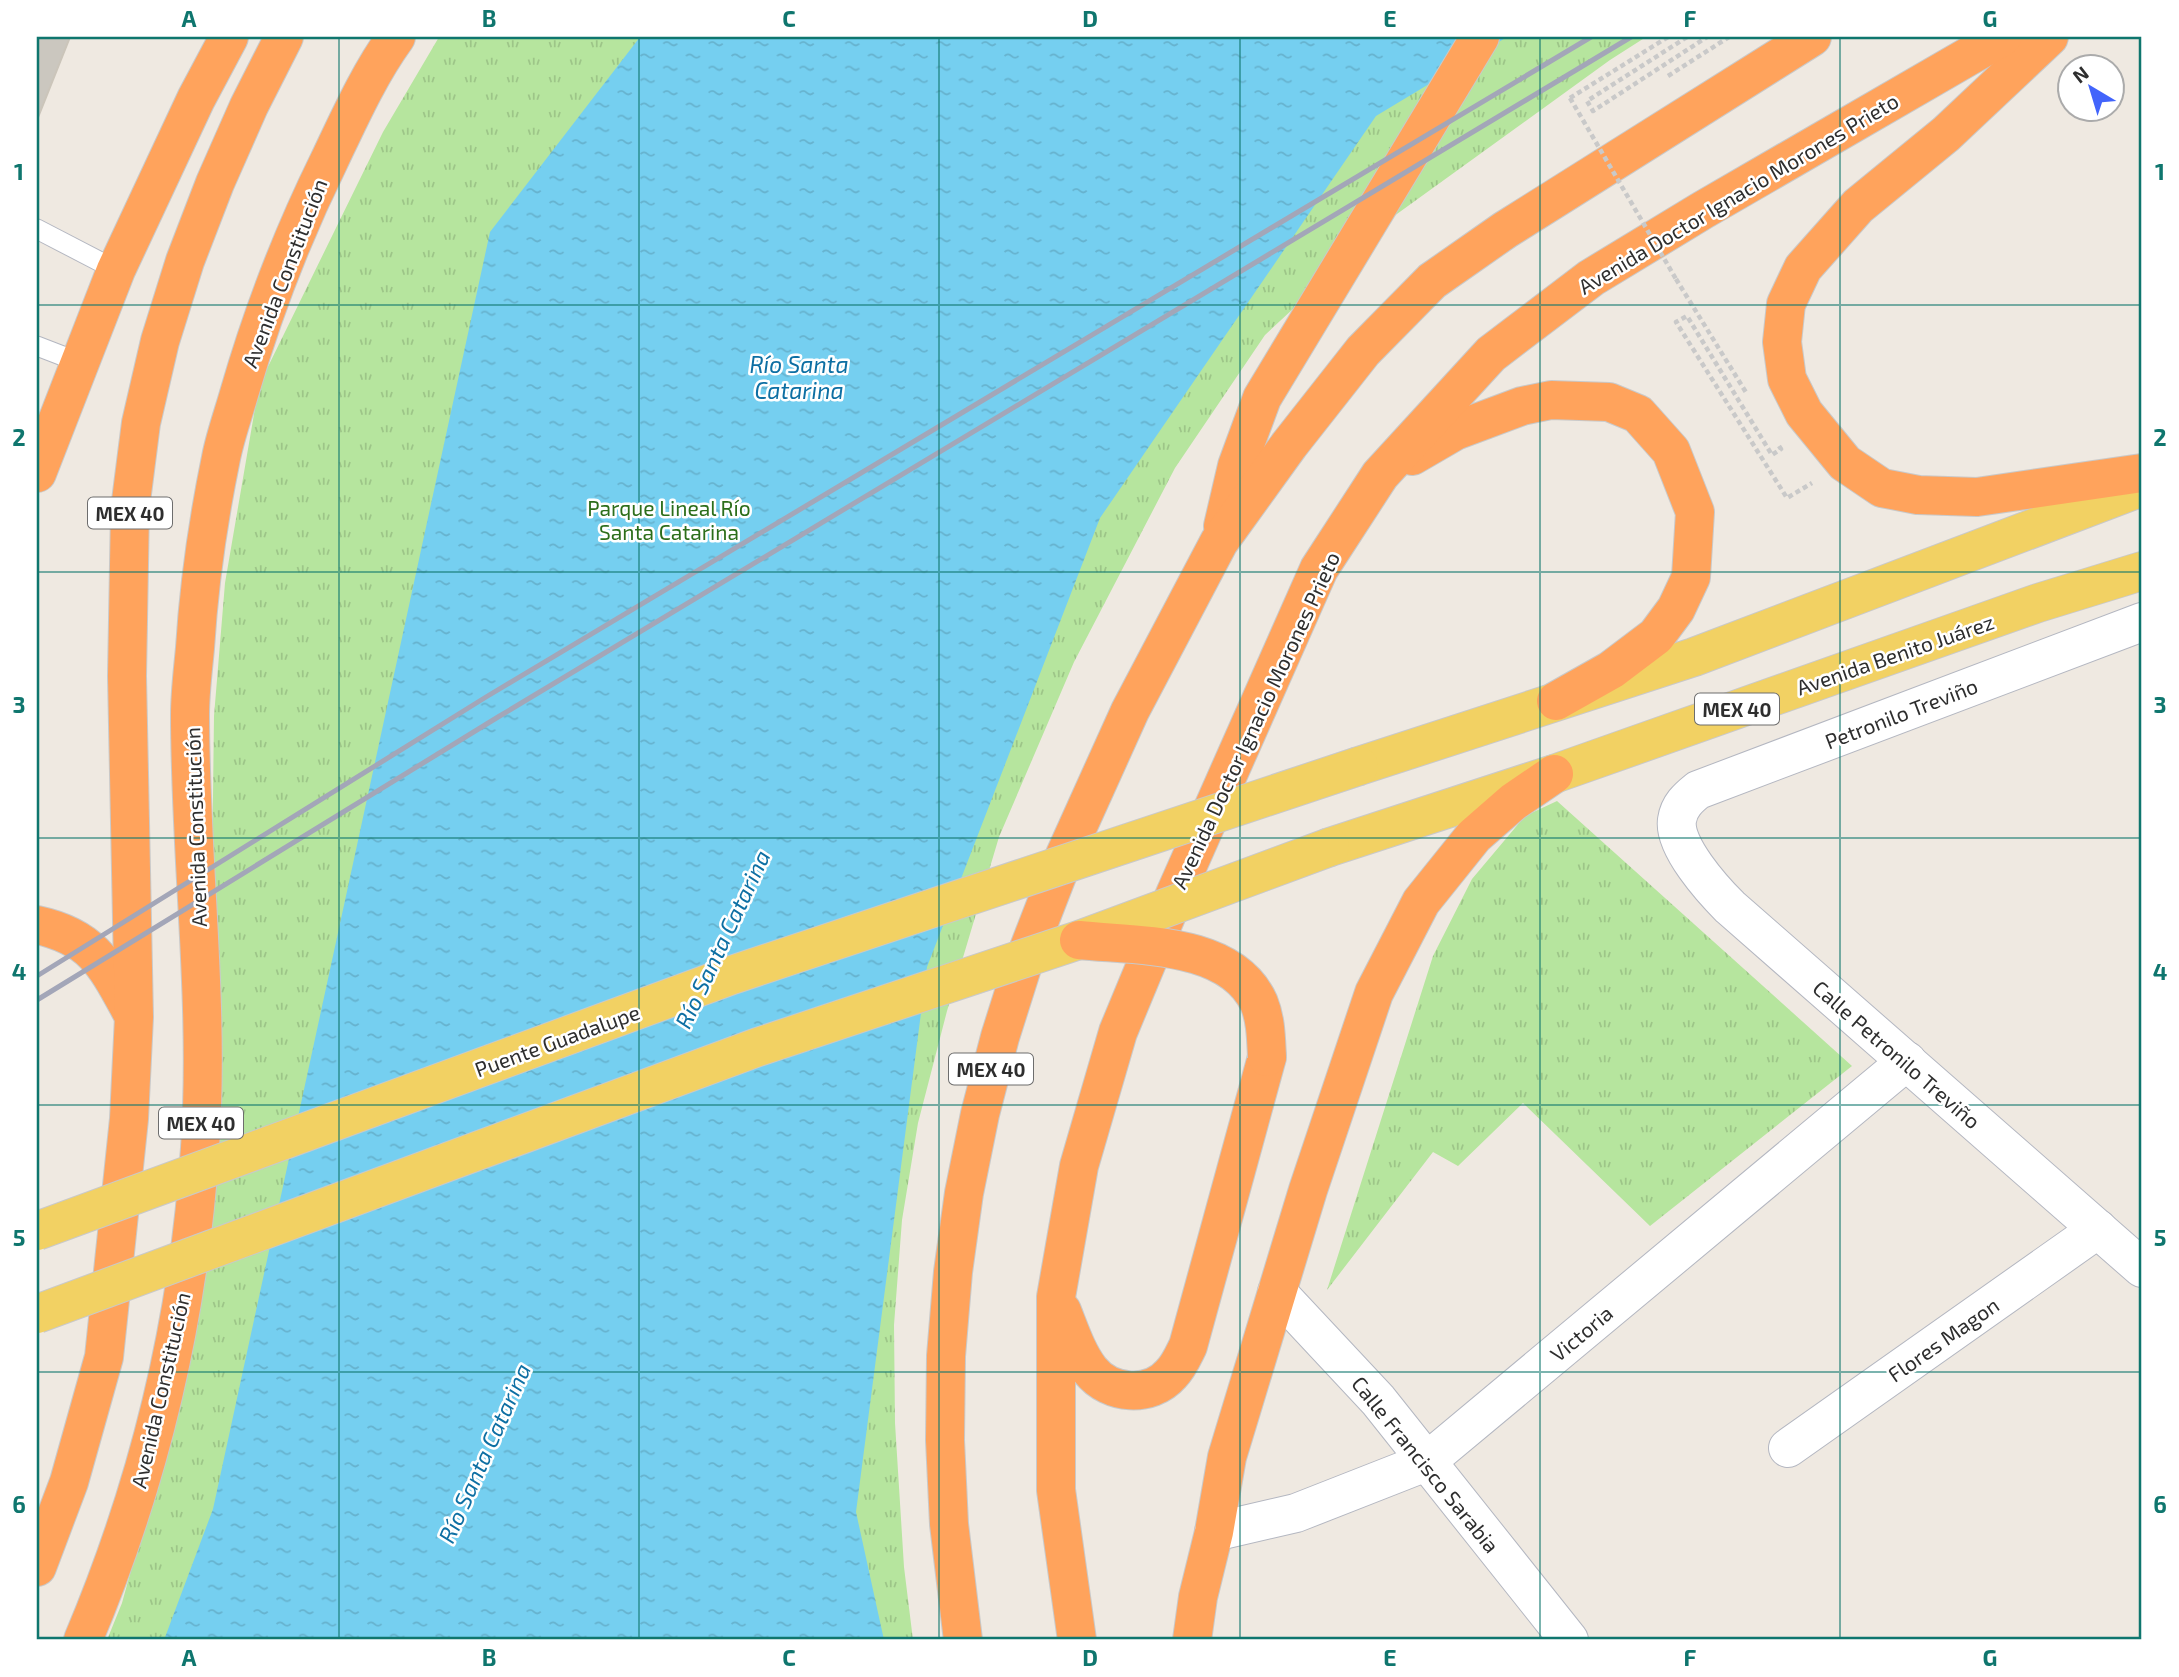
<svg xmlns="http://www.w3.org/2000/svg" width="2179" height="1677" viewBox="0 0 2179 1677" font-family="'Exo 2',sans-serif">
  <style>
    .park { fill: url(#park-tufts) }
    .water { fill: url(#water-ripples) }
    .building { fill: #cbc7bf; stroke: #cbc5ba; stroke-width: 2 }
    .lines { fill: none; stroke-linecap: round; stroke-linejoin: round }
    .lane-casing { stroke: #b4b7c1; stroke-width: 21 }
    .street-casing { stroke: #b4b7c1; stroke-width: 40 }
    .primary-casing { stroke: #c9c9c9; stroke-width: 40 }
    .highway-casing { stroke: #c9c9c9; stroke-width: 40 }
    .path { stroke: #c9c9c9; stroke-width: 4.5; stroke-dasharray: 5 3.5; stroke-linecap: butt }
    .lane { stroke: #fff; stroke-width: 19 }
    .street { stroke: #fff; stroke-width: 38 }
    .primary { stroke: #f2d163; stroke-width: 38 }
    .highway { stroke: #ffa35c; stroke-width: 38 }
    .rail { stroke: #a3a6b8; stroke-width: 5 }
    .primary-bridge-casing { stroke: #c9c9c9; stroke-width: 40; stroke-linecap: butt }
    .highway-bridge-casing { stroke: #c9c9c9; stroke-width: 40; stroke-linecap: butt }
    .path-bridge { stroke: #c9c9c9; stroke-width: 4.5; stroke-dasharray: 5 3.5; stroke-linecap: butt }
    .primary-bridge { stroke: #f2d163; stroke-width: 38 }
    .highway-bridge { stroke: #ffa35c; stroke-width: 38 }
    .grid { fill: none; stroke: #0f766e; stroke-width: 2; stroke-opacity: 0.55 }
    .labels { text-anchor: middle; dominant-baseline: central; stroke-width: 5; stroke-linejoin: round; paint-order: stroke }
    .shield { fill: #fff; stroke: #6d6d6d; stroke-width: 2 }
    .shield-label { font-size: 19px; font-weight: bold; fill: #2e2e2e }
    .street-label { font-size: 21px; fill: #2e2e2e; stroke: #fff }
    .park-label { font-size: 21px; fill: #2c6e1b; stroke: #fff }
    .water-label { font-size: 23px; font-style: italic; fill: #0d6fa3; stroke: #fff }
    .neatline { fill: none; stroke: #0f766e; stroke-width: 2.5 }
    .grid-label { font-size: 23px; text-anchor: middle; font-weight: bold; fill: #0f766e }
  </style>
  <defs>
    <pattern id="park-tufts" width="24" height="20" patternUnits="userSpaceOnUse" patternTransform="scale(1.75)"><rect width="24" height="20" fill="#b6e59e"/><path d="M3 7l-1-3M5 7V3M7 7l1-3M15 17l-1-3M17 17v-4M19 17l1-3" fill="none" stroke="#9dc588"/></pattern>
    <pattern id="water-ripples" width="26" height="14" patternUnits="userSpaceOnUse" patternTransform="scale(1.75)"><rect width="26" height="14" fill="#75cff0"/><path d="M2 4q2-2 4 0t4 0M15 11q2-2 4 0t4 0" fill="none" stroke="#66b2ce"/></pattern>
  </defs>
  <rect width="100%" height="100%" fill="#efe9e1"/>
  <g class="park">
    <path d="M439 37H1646L1610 60 1390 219 1265 335 1175 468 1074 662 999 837 947 1011 918 1123 902 1220 894 1325 895 1423 904 1567 913 1640H107L122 1603 148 1509 210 1037 214 716 225 583 259 385 383 132Z"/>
    <path d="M1557 801 1852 1066 1650 1226 1523 1103 1458 1166 1433 1152 1327 1290 1433 956 1472 879 1525 816Z"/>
  </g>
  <path class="water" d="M640 37H1507L1376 116 1100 518 927 967 856 1512 884 1640H164L213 1509 490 232Z"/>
  <path class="building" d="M37 37H70L37 120Z"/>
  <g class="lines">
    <g class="lane-casing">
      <g id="lane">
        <path d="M37 229 116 270"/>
        <path d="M37 346 81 363"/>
      </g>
    </g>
    <g class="street-casing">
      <g id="street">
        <path d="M2142 622 1698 790C1688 798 1679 806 1677 820 1673 846 1713 890 1730 907L2142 1268"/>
        <path d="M1277 1292 1378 1400 1569 1640"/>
        <path d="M1788 1448 2098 1229"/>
        <path d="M1214 1532 1296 1513 1426 1462 1907 1061"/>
      </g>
    </g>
    <g class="primary-casing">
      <g id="primary">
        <path d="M1359 766 1694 657 2142 487"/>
        <path d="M1330 847 1554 774 2038 603 2142 571"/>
      </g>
    </g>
    <g class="highway-casing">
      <g id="highway">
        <path d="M2049 37 1946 134 1858 206 1803 268 1786 304 1782 342 1787 379 1804 413 1845 463 1882 488 1918 495 1977 497 2142 473"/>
        <path d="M1412 456 1455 431 1522 406 1551 400 1609 402 1638 414 1671 451 1695 512 1691 577 1676 609 1656 636 1611 670 1556 701"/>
        <path d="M37 473 116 270 196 99 229 37"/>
        <path d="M1223 526 1237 466 1262 398 1480 37"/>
        <path d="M37 925C93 937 106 965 131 1011"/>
        <path d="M1062 1311C1070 1331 1077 1353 1090 1370 1110 1395 1150 1398 1171 1374 1179 1366 1183 1356 1188 1346L1267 1057"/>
        <path d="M37 1567 69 1482 104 1357 129 1119 134 1017 127 676 130 509 141 423 160 341 185 261 215 183 249 106 284 37"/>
        <path d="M83 1640C149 1484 189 1317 200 1148 210 1003 190 859 190 715 190 692 193 670 195 648 199 584 208 521 221 458 225 437 233 415 239 394 262 314 292 236 329 161 349 119 369 74 396 37"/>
        <path d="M963 1640 949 1524 945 1440 946 1356 953 1272 964 1193 980 1114 1000 1037 1024 961 1065 855 1130 711 1219 542 1289 445 1363 351 1432 281 1505 230 1812 37"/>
        <path d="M1077 1640 1056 1490V1297L1079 1166 1118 1032 1176 892 1319 569 1380 475 1491 354 1591 278 1703 210 2002 37"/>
        <path d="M1192 1640 1198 1597 1214 1532 1227 1457 1308 1190 1374 993 1421 902 1474 836 1513 802 1554 774"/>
      </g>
    </g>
    <g class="path">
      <path d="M1687 37 1587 101 1593 111 1707 37"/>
      <path d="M1668 76 1729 37"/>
      <path d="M1570 98 1668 37"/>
      <path d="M1676 279 1747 394"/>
      <path d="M1779 446 1781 449 1772 455 1687 316 1676 322 1787 498 1812 483"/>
    </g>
    <use href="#lane" class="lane"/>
    <use href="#street" class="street"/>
    <use href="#primary" class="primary"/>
    <use href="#highway" class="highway"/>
    <g class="rail">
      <path d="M37 976 486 697 1591 37"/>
      <path d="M37 1000 498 717 1631 37"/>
    </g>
    <g class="primary-bridge-casing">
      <g id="primary-bridge">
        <path d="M37 1231 732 975 1359 766"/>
        <path d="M37 1314 758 1047 1079 940 1330 847"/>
      </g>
    </g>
    <g class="highway-bridge-casing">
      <path id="highway-bridge" d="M1079 940C1136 946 1231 941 1259 1003 1266 1020 1266 1039 1267 1057"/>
    </g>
    <path class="path-bridge" d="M1570 98 1676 279"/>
    <use href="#primary-bridge" class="primary-bridge"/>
    <use href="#highway-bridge" class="highway-bridge"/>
  </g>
  <path class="grid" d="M339 37V1640M639 37V1640M939 37V1640M1240 37V1640M1540 37V1640M1840 37V1640M37 305H2142M37 572H2142M37 838H2142M37 1105H2142M37 1372H2142"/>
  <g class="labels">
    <g class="shield">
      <rect x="88" y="497.5" width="84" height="31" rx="5"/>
      <rect x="1695" y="693.5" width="84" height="31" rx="5"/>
      <rect x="949" y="1053.5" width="84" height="31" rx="5"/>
      <rect x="159" y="1107.5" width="84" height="31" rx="5"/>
    </g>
    <g class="shield-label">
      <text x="130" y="513">MEX 40</text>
      <text x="1737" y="709">MEX 40</text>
      <text x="991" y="1069">MEX 40</text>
      <text x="201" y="1123">MEX 40</text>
    </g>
    <g class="street-label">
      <text transform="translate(1738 193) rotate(-31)">Avenida Doctor Ignacio Morones Prieto</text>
      <text transform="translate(284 273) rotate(-69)">Avenida Constitución</text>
      <text transform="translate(1895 654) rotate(-19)">Avenida Benito Juárez</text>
      <text transform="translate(1901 713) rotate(-21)">Petronilo Treviño</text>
      <text transform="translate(1255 720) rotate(-65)">Avenida Doctor Ignacio Morones Prieto</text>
      <text transform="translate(195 827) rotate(-92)">Avenida Constitución</text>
      <text transform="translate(557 1040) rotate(-20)">Puente Guadalupe</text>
      <text transform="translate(1897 1054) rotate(41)">Calle Petronilo Treviño</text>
      <text transform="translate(1581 1333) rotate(-40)">Victoria</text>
      <text transform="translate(1943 1339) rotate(-35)">Flores Magon</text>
      <text transform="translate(160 1390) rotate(-77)">Avenida Constitución</text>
      <text transform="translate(1426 1464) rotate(51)">Calle Francisco Sarabia</text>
    </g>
    <g class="park-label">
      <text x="669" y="507">Parque Lineal Río<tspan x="669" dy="24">Santa Catarina</tspan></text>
    </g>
    <g class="water-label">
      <text x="799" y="364">Río Santa<tspan x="799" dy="26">Catarina</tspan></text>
      <text transform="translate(722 939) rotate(-65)">Río Santa Catarina</text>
      <text transform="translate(484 1453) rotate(-66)">Río Santa Catarina</text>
    </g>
  </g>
  <rect width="2179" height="1677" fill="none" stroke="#ffffff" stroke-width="77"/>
  <g transform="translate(2091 88) rotate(322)"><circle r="33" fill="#ffffff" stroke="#ababab" stroke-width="2"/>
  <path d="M0-5L12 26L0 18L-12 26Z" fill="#4264fb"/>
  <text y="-10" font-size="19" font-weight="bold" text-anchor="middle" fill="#2e2e2e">N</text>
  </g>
  <rect x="38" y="38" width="2102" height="1600" class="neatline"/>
  <g class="grid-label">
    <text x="189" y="27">A</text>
    <text x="489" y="27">B</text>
    <text x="789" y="27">C</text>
    <text x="1090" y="27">D</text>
    <text x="1390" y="27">E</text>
    <text x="1690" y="27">F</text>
    <text x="1990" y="27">G</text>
    <text x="19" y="180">1</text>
    <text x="2160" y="180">1</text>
    <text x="19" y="446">2</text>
    <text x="2160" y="446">2</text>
    <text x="19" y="713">3</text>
    <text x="2160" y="713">3</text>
    <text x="19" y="980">4</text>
    <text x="2160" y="980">4</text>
    <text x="19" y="1246">5</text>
    <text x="2160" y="1246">5</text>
    <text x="19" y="1513">6</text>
    <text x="2160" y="1513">6</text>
    <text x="189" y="1666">A</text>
    <text x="489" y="1666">B</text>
    <text x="789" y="1666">C</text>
    <text x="1090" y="1666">D</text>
    <text x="1390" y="1666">E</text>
    <text x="1690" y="1666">F</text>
    <text x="1990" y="1666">G</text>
  </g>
</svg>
